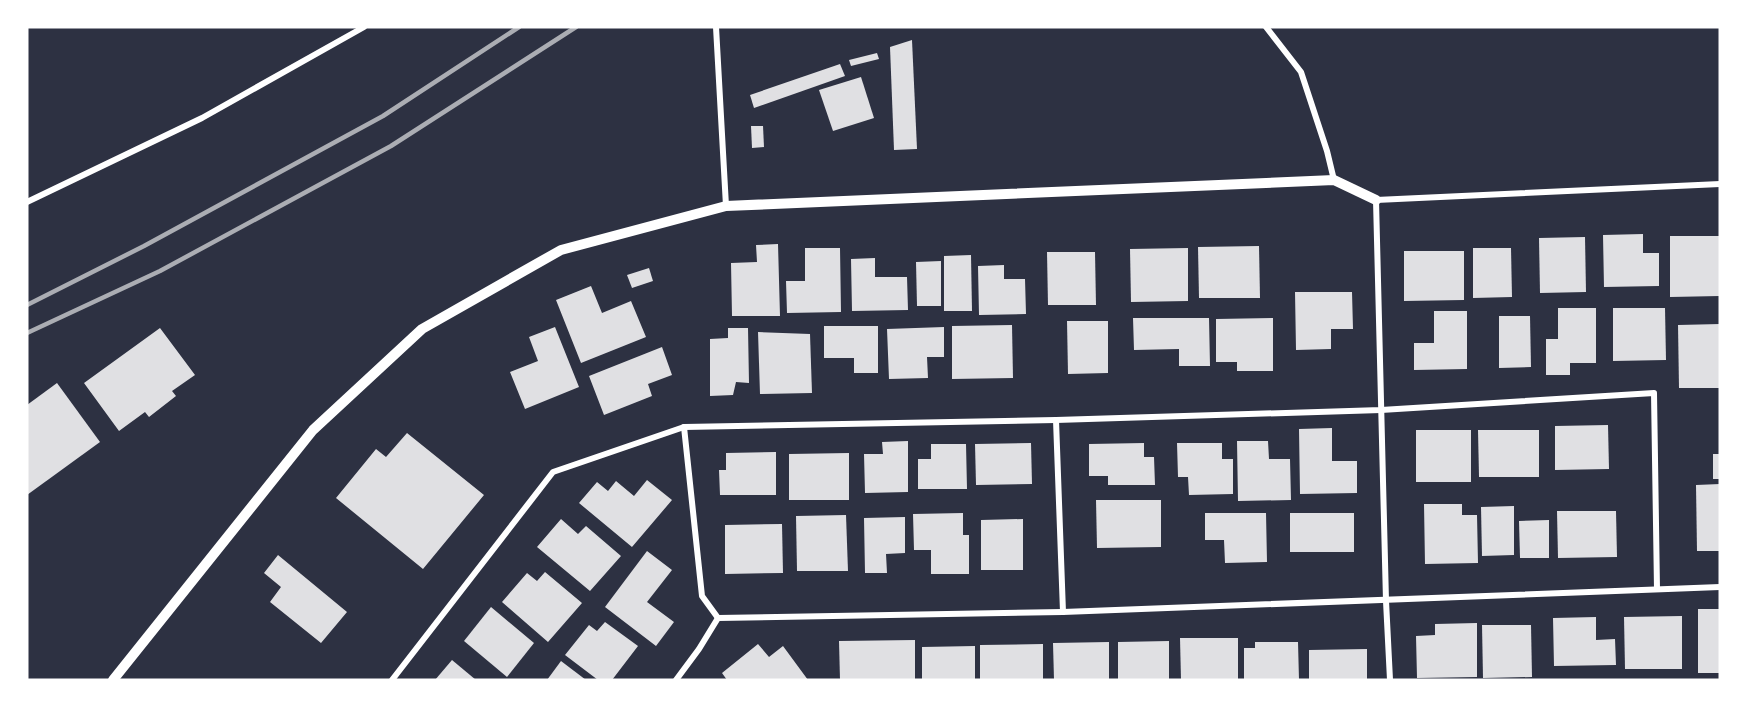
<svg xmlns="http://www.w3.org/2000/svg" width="1747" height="707" viewBox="0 0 1747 707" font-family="Karla,sans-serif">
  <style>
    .building { fill: #e0e0e3 }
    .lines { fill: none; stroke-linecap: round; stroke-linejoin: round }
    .minor { stroke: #fff; stroke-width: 6 }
    .tertiary { stroke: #fff; stroke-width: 10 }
    .rail { stroke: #abadb3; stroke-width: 4.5 }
  </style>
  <rect width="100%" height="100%" fill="#2d3142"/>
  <g class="building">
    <path d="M912 40 917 149 894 150 890 47Z"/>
    <path d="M877 53 879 59 851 66 849 60Z"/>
    <path d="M840 64 845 76 754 108 750 95Z"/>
    <path d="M861 77 874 118 833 131 819 90Z"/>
    <path d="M751 126H763L764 147 752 148Z"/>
    <path d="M1643 234V253H1659V286L1604 287 1603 235Z"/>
    <path d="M1670 236H1719L1720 296 1670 297Z"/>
    <path d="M1585 237 1586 292 1540 293 1539 238Z"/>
    <path d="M778 244 780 316H732L731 263 757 262 756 245Z"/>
    <path d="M1259 246 1260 298H1199L1198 247Z"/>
    <path d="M805 248H840L841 312 787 313 786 281H805Z"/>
    <path d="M1188 248V301L1131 302 1130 249Z"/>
    <path d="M1473 248H1511L1512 297 1473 298Z"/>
    <path d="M1404 251H1464V300L1404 301Z"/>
    <path d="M1047 252H1095L1096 305H1048Z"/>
    <path d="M971 255 972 311H944V256Z"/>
    <path d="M875 258V277H907L908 310 852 311 851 259Z"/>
    <path d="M941 261V306H917L916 262Z"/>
    <path d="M1004 265V279H1025L1026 314 979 315 978 266Z"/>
    <path d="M649 268 653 281 632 288 627 275Z"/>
    <path d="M591 286 602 313 631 301 646 337 581 363 556 300Z"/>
    <path d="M1295 292H1352L1353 329H1331V349L1296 350Z"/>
    <path d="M1558 308H1596V363H1570V375H1546V339H1558Z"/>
    <path d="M1613 308H1665L1666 360 1613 361Z"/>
    <path d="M1434 311H1467V369L1414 370V343H1434Z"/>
    <path d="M1499 316H1530L1531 367 1499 368Z"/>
    <path d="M1133 318H1209L1210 366H1179V349L1134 350Z"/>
    <path d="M1273 318V371H1237V362H1216V319Z"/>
    <path d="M1067 321H1108V373L1068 374Z"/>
    <path d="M1720 324V388H1679L1678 325Z"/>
    <path d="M1012 325 1013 378 952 379V326Z"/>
    <path d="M824 326H878V373H854V358H824Z"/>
    <path d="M555 327 579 387 525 409 510 372 538 361 529 337Z"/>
    <path d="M944 327V357H927L928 378 889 379 887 329Z"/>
    <path d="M160 328 195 375 172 391 176 396 149 417 145 412 119 431 84 383Z"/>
    <path d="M728 328H748L749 383 736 382 733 395 710 396V339L728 338Z"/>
    <path d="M758 332 810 334 812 393 760 394Z"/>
    <path d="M662 347 672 375 648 384 652 396 604 415 589 376Z"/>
    <path d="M57 383 100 442 27 495V405Z"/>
    <path d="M1608 425 1609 469 1555 470V426Z"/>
    <path d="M1332 428V461H1357V493L1300 494 1299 429Z"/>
    <rect x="1416" y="430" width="55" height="52"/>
    <path d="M1478 430H1539V477H1479Z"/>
    <path d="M407 433 484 495 423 569 336 498 376 449 386 457Z"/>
    <path d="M908 441V492L865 493 864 454H883L882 442Z"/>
    <path d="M1237 441H1268L1269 459H1290L1291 500 1238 501Z"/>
    <path d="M1031 443 1032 484 976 485 975 444Z"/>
    <path d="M1144 443V457H1154L1155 485H1108V476H1089V444Z"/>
    <path d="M1177 443H1222V459H1233V494L1189 495 1188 477H1178Z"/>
    <path d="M931 444H966L967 489H918V459H931Z"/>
    <path d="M776 452V495H720L719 470H726V453Z"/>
    <path d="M849 453V500H789V454Z"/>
    <rect x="1713" y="454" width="7" height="25"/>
    <path d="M647 480 672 500 632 547 579 503 597 482 608 491 616 481 634 496Z"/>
    <path d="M1720 484V551H1697L1696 485Z"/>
    <path d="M1096 500H1161V547L1097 548Z"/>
    <path d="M1424 504H1462V515H1477L1478 563 1425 564Z"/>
    <path d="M1514 506V555L1482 556 1481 507Z"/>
    <path d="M1557 511H1616L1617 557 1558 558Z"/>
    <path d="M963 513V535H969V574H931V550H914L913 514Z"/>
    <path d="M1205 513H1266L1267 562 1225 563 1224 540H1205Z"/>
    <rect x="1290" y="513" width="64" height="39"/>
    <path d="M846 515 848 571H797L796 516Z"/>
    <path d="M905 517V553L886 554 887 573H865L864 518Z"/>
    <path d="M561 519 578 534 586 526 621 556 590 591 537 547Z"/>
    <path d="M1023 519V570H981V520Z"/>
    <path d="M1549 520V558H1520L1519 521Z"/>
    <path d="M782 524 783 573 725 574V525Z"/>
    <path d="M647 551 672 570 647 602 674 622 656 646 605 607Z"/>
    <path d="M278 555 347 612 321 643 270 602 281 587 264 573Z"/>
    <path d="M545 572 582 603 548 642 502 602 527 573 537 581Z"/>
    <path d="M491 607 534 643 507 677 464 641Z"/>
    <rect x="1698" y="609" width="22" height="64"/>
    <path d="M1682 616V669H1625L1624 617Z"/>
    <path d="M1596 617V640L1615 639 1616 665 1554 666 1553 618Z"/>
    <path d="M605 622 638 646 612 680H598L565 655 589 625 597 631Z"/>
    <path d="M1477 623V677L1417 678 1416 636 1435 635V624Z"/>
    <path d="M1482 625H1531L1532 677 1483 678Z"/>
    <path d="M1180 638H1238V680H1181Z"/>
    <path d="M915 640V680H840L839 641Z"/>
    <path d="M1169 641V680H1118V642Z"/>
    <path d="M1109 642V680H1054L1053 643Z"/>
    <path d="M1255 642H1298L1299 680H1244V648H1255Z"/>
    <path d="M758 644 769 657 783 646 808 680H727L722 673Z"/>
    <path d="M1043 644V680H980V645Z"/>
    <path d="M975 646V680H922V647Z"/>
    <path d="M1367 649V680H1309V650Z"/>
    <path d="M452 660 476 680H435Z"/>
    <path d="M561 661 586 680H547Z"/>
  </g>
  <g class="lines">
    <g class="minor">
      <path d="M716 27 726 206"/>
      <path d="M1266 27 1301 72 1327 151 1334 180"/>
      <path d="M27 202 202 118 364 27"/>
      <path d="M1056 420 1063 612"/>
      <path d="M684 427 702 596 718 618"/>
      <path d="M392 680 553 472 684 427 1056 420 1381 410 1654 393 1657 589"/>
      <path d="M676 680 699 649 718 618 1063 612 1720 587"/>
      <path d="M1390 680 1386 601 1376 200 1720 184"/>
    </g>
    <path class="tertiary" d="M113 680 313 430 422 329 561 250 726 206 1334 180 1376 200"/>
    <g class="rail">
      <path d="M27 305 144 246 383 116 519 27"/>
      <path d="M27 333 160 271 391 146 576 27"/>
    </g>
  </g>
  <rect width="1747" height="707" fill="none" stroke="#ffffff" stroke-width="57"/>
</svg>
